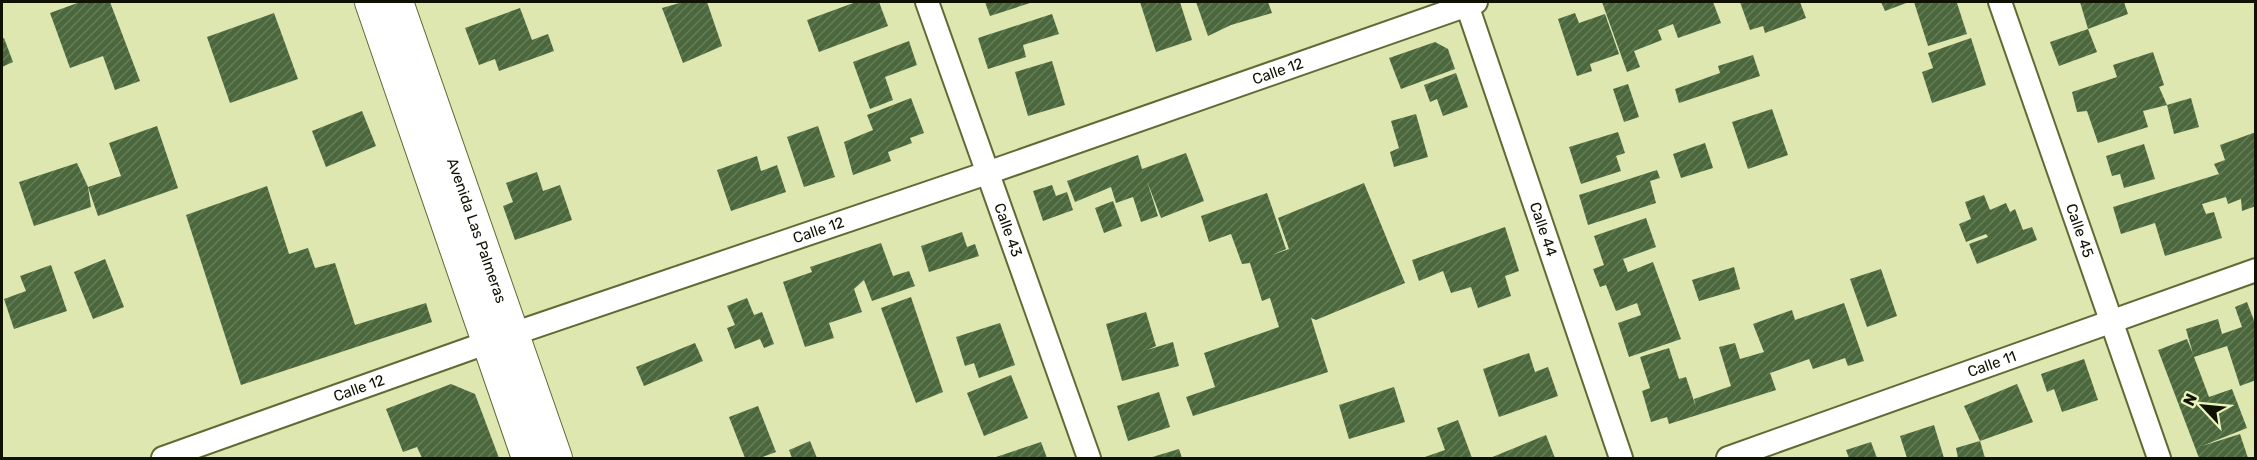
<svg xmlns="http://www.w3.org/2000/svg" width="2257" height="460" viewBox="0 0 2257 460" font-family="Rubik,sans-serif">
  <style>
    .building { fill: url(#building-hatch) }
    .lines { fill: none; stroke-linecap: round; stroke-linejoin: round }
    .street-casing { stroke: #616935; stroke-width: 26 }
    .secondary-casing { stroke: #616935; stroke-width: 34 }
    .street { stroke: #fff; stroke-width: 22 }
    .secondary { stroke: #fff; stroke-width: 32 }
    .labels { text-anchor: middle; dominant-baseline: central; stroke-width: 6; stroke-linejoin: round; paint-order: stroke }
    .street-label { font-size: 15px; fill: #0f1201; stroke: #ebf4bc }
  </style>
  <defs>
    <pattern id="building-hatch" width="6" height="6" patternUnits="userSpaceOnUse" patternTransform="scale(1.5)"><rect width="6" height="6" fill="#4b683d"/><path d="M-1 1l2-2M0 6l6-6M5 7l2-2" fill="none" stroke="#667c5a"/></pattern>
  </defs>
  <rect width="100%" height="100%" fill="#dde7af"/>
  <g class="building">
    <path d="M80 2H110L140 81 115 90 103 56 70 68 50 13Z"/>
    <path d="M683 2H707L722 46 683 63 662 8Z"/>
    <path d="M856 2H879L888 26 819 52 807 20Z"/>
    <path d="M985 2H1033L990 16Z"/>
    <path d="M1140 2H1180L1192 40 1156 52Z"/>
    <path d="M1196 2H1268L1272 13 1231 25 1208 36Z"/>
    <path d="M1602 2H1713L1721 23 1678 38 1673 24 1658 30 1662 40 1634 51 1640 67 1627 72Z"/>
    <path d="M1740 2H1800L1806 18 1765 33 1763 26 1750 30Z"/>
    <path d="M1881 2H1909L1885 11Z"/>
    <path d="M1914 2H1961L1957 3 1967 34 1928 46Z"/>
    <path d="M2080 2H2124L2128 14 2088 29Z"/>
    <path d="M520 8 532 40 548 34 554 51 499 71 495 59 479 65 465 28Z"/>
    <path d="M274 13 298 79 230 103 207 37Z"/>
    <path d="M1575 13 1579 23 1605 14 1619 54 1590 64 1592 71 1577 76 1558 19Z"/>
    <path d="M1052 14 1059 34 1023 45 1026 57 988 69 978 38Z"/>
    <path d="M2088 29 2097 52 2059 66 2050 42Z"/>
    <path d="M4 38 13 62 2 67V39Z"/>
    <path d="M1971 38 1986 85 1932 103 1922 72 1933 68 1928 53Z"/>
    <path d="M909 41 917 65 885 77 893 100 870 109 853 62Z"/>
    <path d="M1435 42 1448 49 1455 69 1401 89 1389 58Z"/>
    <path d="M2153 52 2164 85 2159 87 2167 105 2143 111 2148 127 2098 143 2087 111 2077 112 2072 92 2117 77 2113 65Z"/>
    <path d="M1753 55 1760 76 1679 103 1675 89 1720 73 1718 66Z"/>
    <path d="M1052 61 1065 105 1028 116 1015 72Z"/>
    <path d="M1456 73 1468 107 1443 116 1437 99 1430 102 1424 85Z"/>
    <path d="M1628 84 1639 117 1624 122 1613 89Z"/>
    <path d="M911 98 924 133 910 138 912 143 888 152 891 161 853 175 844 142 873 130 867 115Z"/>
    <path d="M2191 98 2199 127 2174 134 2167 105Z"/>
    <path d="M1772 109 1788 155 1748 169 1732 122Z"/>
    <path d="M362 111 376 146 326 167 312 131Z"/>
    <path d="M1416 114 1428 157 1394 167 1390 152 1399 148 1391 121Z"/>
    <path d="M157 126 178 188 98 216 88 187 121 176 109 143Z"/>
    <path d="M818 126 835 177 804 187 787 137Z"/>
    <path d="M1618 132 1625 153 1616 156 1621 171 1581 184 1569 147Z"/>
    <path d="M2256 132V206L2242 211 2241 199 2228 204 2226 197 2202 204 2206 214 2214 212 2222 238 2165 256 2155 223 2121 234 2113 207 2219 174 2214 164 2225 160 2220 145Z"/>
    <path d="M1705 143 1713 168 1681 178 1673 154Z"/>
    <path d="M2144 144 2155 179 2124 188 2120 174 2112 176 2106 156Z"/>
    <path d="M1186 153 1204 201 1161 218 1147 181 1158 216 1141 222 1133 197 1116 203 1111 187 1075 202 1067 181 1138 155 1142 169Z"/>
    <path d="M757 156 761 171 777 165 786 192 731 211 717 170Z"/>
    <path d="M77 163 88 187 91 207 34 226 19 182Z"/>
    <path d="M1657 170 1660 178 1650 181 1656 203 1588 225 1579 195Z"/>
    <path d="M537 172 543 191 560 185 572 220 515 240 503 206 513 202 506 183Z"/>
    <path d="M1364 183 1405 283 1316 320 1311 318 1328 372 1193 416 1186 397 1215 387 1204 353 1279 327 1270 298 1262 301 1250 263 1242 264 1231 234 1209 242 1201 216 1267 193 1286 249 1272 255 1289 249 1278 218Z"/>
    <path d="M1052 185 1056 196 1067 192 1073 210 1043 221 1033 191Z"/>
    <path d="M267 186 289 254 308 248 315 268 335 263 355 325 426 303 432 322 241 385 186 215Z"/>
    <path d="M1984 195 1990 210 2006 203 2010 212 2015 209 2023 230 2032 227 2037 240 1977 264 1969 244 1988 237 1986 234 1966 242 1959 224 1971 219 1965 202Z"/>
    <path d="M1113 201 1122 226 1104 233 1095 208Z"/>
    <path d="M1646 218 1656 247 1623 259 1628 272 1653 262 1681 339 1629 357 1618 323 1641 315 1637 303 1616 311 1606 285 1600 287 1593 269 1604 265 1594 236Z"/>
    <path d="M1505 227 1519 271 1505 276 1511 296 1478 308 1471 287 1451 293 1443 271 1419 281 1412 260Z"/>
    <path d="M962 232 967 247 975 244 979 256 929 272 921 246Z"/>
    <path d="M881 243 893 276 909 271 915 286 872 301 864 280 854 289 862 312 829 323 834 338 805 347 783 282 812 272 810 267Z"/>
    <path d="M105 259 124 307 93 319 74 272Z"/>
    <path d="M51 265 67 311 14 329 4 299 26 291 20 276Z"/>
    <path d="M1734 267 1740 289 1699 301 1692 280Z"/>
    <path d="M1881 269 1897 316 1867 327 1850 279Z"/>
    <path d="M911 297 943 392 916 403 881 308Z"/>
    <path d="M747 298 754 315 762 312 774 344 764 348 760 339 735 349 727 328 735 325 727 306Z"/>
    <path d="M2247 302 2256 326V380L2240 386 2227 346 2194 357 2209 397 2232 389 2247 428 2202 446 2240 434 2248 458H2199L2158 350 2187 339 2193 354 2186 329 2218 319 2222 334 2242 327 2235 307Z"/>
    <path d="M1844 303 1864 361 1848 366 1845 358 1813 369 1809 359 1770 373 1776 390 1669 424 1667 417 1651 422 1642 391 1650 388 1640 357 1669 348 1679 379 1686 377 1696 407 1694 399 1731 386 1719 347 1735 343 1740 359 1764 352 1753 324 1792 310 1795 320Z"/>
    <path d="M1146 312 1156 346 1147 350 1173 342 1179 366 1122 381 1106 324Z"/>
    <path d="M1000 323 1015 365 979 378 974 363 965 366 956 337Z"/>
    <path d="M695 343 703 361 644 386 636 367Z"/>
    <path d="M1529 353 1535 372 1548 367 1558 396 1499 417 1483 369Z"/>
    <path d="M2084 359 2098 400 2062 412 2054 389 2047 392 2041 374Z"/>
    <path d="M1011 375 1028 418 984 436 967 393Z"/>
    <path d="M451 384 475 394 499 458H422L417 447 403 452 386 409Z"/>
    <path d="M2017 384 2033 422 1980 441 1964 406Z"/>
    <path d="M1394 387 1405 422 1349 439 1339 405Z"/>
    <path d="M1159 392 1170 427 1128 441 1117 406Z"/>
    <path d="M758 406 776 452 760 458H745L729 417Z"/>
    <path d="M1458 420 1472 458H1422L1445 450 1437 428Z"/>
    <path d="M1934 425 1944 458H1907L1900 436Z"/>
    <path d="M1546 435 1555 458H1490Z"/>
    <path d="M810 441 817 458H792L789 450Z"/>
    <path d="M1980 441 1985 458H1958L1956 448Z"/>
    <path d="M1041 442 1047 458H993Z"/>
    <path d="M1871 442 1877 458H1849L1846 450Z"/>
    <path d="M1179 449 1182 458H1149Z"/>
  </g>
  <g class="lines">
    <g class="street-casing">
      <g id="street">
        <path id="s1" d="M927 2 1089 458"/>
        <path id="s2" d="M1466 2 1621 458"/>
        <path id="s3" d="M2000 2 2159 458"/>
        <path id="s4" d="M163 458 489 342 987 173 1476 2"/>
        <path id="s5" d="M1728 458 2256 270"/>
      </g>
    </g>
    <g class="secondary-casing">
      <g id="secondary">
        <path d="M371 2 528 458"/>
        <path id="s6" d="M397 2 556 458"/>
      </g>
    </g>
    <use href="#street" class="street"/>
    <use href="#secondary" class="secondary"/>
  </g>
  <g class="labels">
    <g class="street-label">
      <text stroke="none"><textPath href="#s4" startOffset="1180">Calle 12</textPath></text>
      <text stroke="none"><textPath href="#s6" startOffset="242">Avenida Las Palmeras</textPath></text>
      <text stroke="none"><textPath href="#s4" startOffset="694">Calle 12</textPath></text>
      <text stroke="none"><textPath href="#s1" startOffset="242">Calle 43</textPath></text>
      <text stroke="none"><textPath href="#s2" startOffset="240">Calle 44</textPath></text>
      <text stroke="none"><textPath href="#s3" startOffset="242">Calle 45</textPath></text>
      <text stroke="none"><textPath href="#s5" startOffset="280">Calle 11</textPath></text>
      <text stroke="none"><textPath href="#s4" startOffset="208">Calle 12</textPath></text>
    </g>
  </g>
  <rect width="2257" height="460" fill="none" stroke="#0f1201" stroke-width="6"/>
  <g transform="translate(2203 406) rotate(296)" stroke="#ebf4bc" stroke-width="4.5" paint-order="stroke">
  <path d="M0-4.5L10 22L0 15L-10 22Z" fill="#0f1201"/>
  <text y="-9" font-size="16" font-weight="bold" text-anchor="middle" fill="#0f1201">N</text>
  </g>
</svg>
